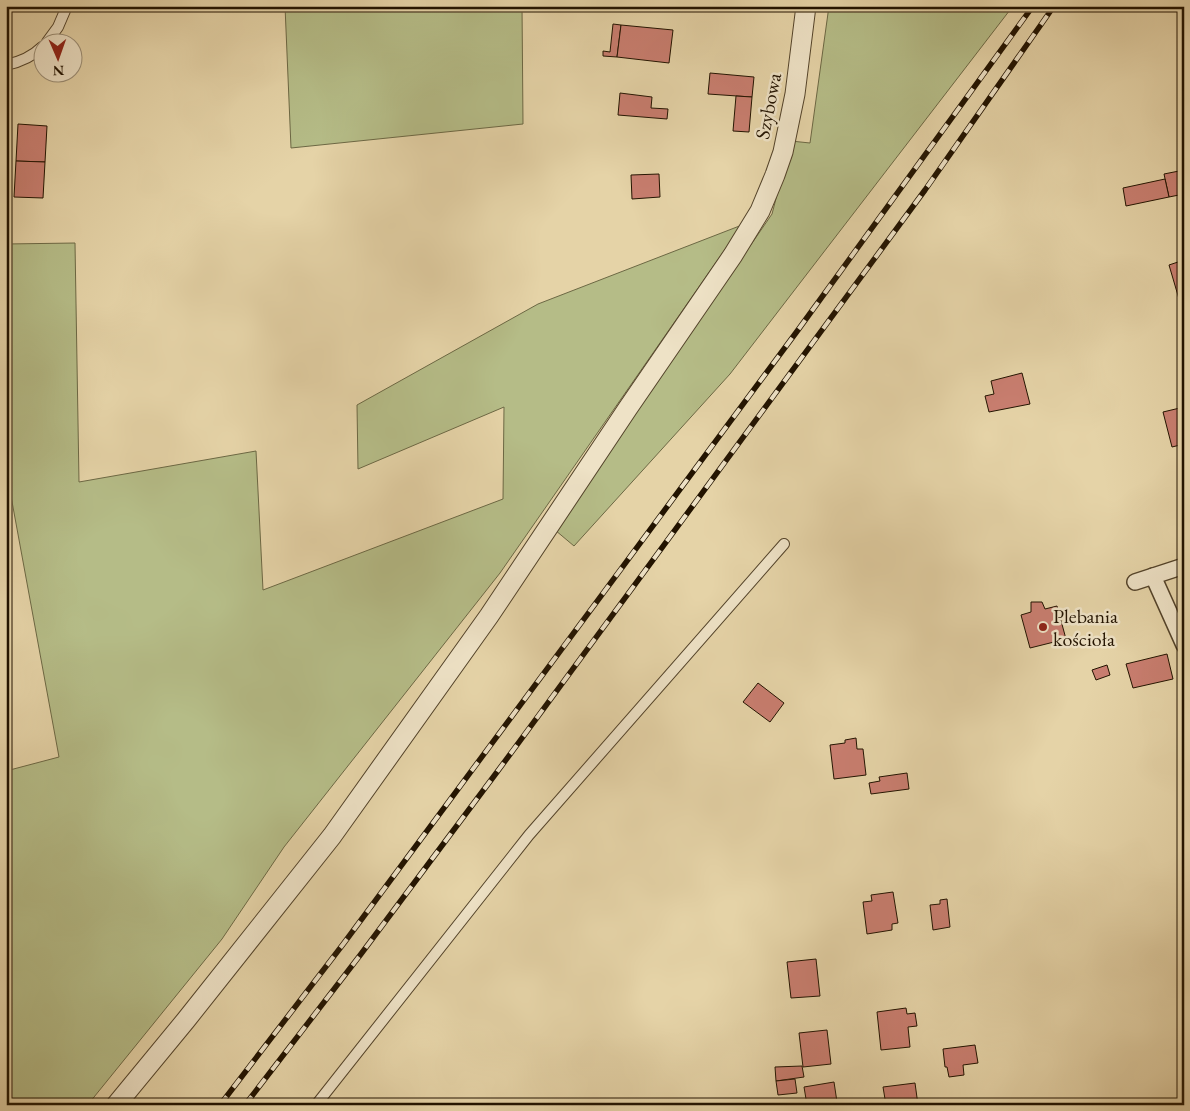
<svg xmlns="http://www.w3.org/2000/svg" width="1190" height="1111" viewBox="0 0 1190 1111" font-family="'EB Garamond',serif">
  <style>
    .green { fill: #b5bc87; stroke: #6c6844 }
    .building { fill: #c97e70; stroke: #221300 }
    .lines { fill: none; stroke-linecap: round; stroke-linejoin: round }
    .service-casing { stroke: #53432a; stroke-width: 12 }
    .pedestrian-casing { stroke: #53432a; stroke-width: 18 }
    .minor-casing { stroke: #53432a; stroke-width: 21 }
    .service { stroke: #eee2c6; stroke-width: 10 }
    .pedestrian { stroke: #eee2c6; stroke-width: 15 }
    .minor { stroke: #eee2c6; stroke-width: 19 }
    .rail-casing { stroke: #221300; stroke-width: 5.5 }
    .rail { stroke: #eee2c6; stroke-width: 4; stroke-dasharray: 11; stroke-linecap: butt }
    .poi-dot { fill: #8f2418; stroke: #eee2c6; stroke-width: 2 }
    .labels { text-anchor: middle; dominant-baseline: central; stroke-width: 5; stroke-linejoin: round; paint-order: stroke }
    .street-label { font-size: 20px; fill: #221300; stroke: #eee2c6 }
    .poi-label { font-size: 20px; fill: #221300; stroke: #eee2c6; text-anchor: start }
  </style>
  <rect width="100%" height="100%" fill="#e5d3a7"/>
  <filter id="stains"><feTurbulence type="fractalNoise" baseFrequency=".004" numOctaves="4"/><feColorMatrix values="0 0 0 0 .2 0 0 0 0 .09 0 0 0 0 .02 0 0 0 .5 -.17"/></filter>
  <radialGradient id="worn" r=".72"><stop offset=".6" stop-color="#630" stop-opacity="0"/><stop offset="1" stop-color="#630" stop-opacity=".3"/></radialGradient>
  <g class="green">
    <path d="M285 6H522L523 124 291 148Z"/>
    <path d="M829 6H1013L730 374 574 546 555 530 772 214 791 141 810 143Z"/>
    <path d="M742 225 500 573 284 847 222 939 90 1102 86 1105H6V771L59 757 6 469V244L75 243 79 482 256 451 263 590 503 499 504 407 358 469 357 405 538 304Z"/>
  </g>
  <g class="building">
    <path d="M613 24 621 25 617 57 603 56V51L610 52Z"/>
    <path d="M621 25 673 30 669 63 617 57Z"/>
    <path d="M710 73 754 77 752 97 708 94Z"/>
    <path d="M620 93 652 97 651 108 668 109 667 119 618 115Z"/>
    <path d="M736 96 752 97 749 132 733 131Z"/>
    <path d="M18 124 47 126 45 162 16 161Z"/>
    <path d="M16 161 45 162 43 198 14 197Z"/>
    <path d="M1184 170V194L1169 197 1164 174Z"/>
    <path d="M659 174 660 197 632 199 631 175Z"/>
    <path d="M1165 179 1169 197 1126 206 1123 188Z"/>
    <path d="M1184 260V298L1179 299 1169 265Z"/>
    <path d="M1022 373 1030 404 989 412 985 396 994 394 991 381Z"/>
    <path d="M1184 407V444L1172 447 1163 412Z"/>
    <path d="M1031 602H1042L1045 609 1057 606 1066 639 1030 648 1021 615 1031 612Z"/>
    <path d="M1167 654 1173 679 1133 688 1126 664Z"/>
    <path d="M1107 665 1110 675 1096 680 1092 670Z"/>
    <path d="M758 683 784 703 770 722 743 702Z"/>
    <path d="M856 738 857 749H863L866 775 834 779 830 745 845 743V740Z"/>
    <path d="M907 773 909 789 871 794 869 783 880 781 879 777Z"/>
    <path d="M893 892 898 923 892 924V930L867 934 863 902 872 901 871 895Z"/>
    <path d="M947 899 950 927 933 930 930 905 940 904V900Z"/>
    <path d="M816 959 820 996 791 998 787 962Z"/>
    <path d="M906 1008 907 1014 915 1013 917 1026 908 1027 910 1047 881 1050 877 1012Z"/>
    <path d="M827 1030 831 1064 803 1067 799 1033Z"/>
    <path d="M975 1045 978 1063 963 1065 964 1075 949 1077 947 1067H945L943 1049Z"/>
    <path d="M802 1066 804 1077 776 1081 775 1067Z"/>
    <path d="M795 1079 797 1093 778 1095 776 1081Z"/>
    <path d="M834 1082 837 1102 820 1105H807L804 1087Z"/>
    <path d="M915 1083 918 1105H886L883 1087Z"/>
  </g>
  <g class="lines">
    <g class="service-casing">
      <g id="service">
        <path d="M47 42 58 27 67 6"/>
        <path d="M6 65C20 62 32 57 42 47"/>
        <path d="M316 1105 529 835 784 544"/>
      </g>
    </g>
    <g class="pedestrian-casing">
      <g id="pedestrian">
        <path d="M1153 576 1184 645"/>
        <path d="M1135 582 1184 566"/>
      </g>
    </g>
    <g class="minor-casing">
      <path id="minor" d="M116 1105 186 1020 332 836 489 616 628 408 733 255 760 211 775 175 783 152 795 94 806 6"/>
    </g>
    <use href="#service" class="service"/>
    <use href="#pedestrian" class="pedestrian"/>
    <use href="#minor" class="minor"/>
    <g class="rail-casing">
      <g id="rail">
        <path d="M220 1105 344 943 798 330 1033 6"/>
        <path d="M245 1105 361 954 497 772 925 190 1054 6"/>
      </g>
    </g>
    <use href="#rail" class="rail"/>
  </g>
  <circle class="poi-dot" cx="1043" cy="627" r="5"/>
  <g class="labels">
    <g class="street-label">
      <text transform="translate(768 106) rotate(-79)">Szybowa</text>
    </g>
    <g class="poi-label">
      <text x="1053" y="616">Plebania<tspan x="1053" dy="23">kościoła</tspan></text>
    </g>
  </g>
  <rect width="1190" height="1111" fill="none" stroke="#e5d3a7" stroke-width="25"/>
  <rect x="8" y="8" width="1175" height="1096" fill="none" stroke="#221300" stroke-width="2.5"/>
  <rect x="12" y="12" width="1165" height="1086" fill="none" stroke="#221300"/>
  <g transform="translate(58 58) rotate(178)"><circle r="24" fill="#eee2c6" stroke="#9c8f77"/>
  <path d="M0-4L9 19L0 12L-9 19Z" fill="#8f2418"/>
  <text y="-8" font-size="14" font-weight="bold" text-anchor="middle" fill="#221300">N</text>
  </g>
  <rect width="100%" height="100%" filter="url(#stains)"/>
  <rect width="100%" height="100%" fill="url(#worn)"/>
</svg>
